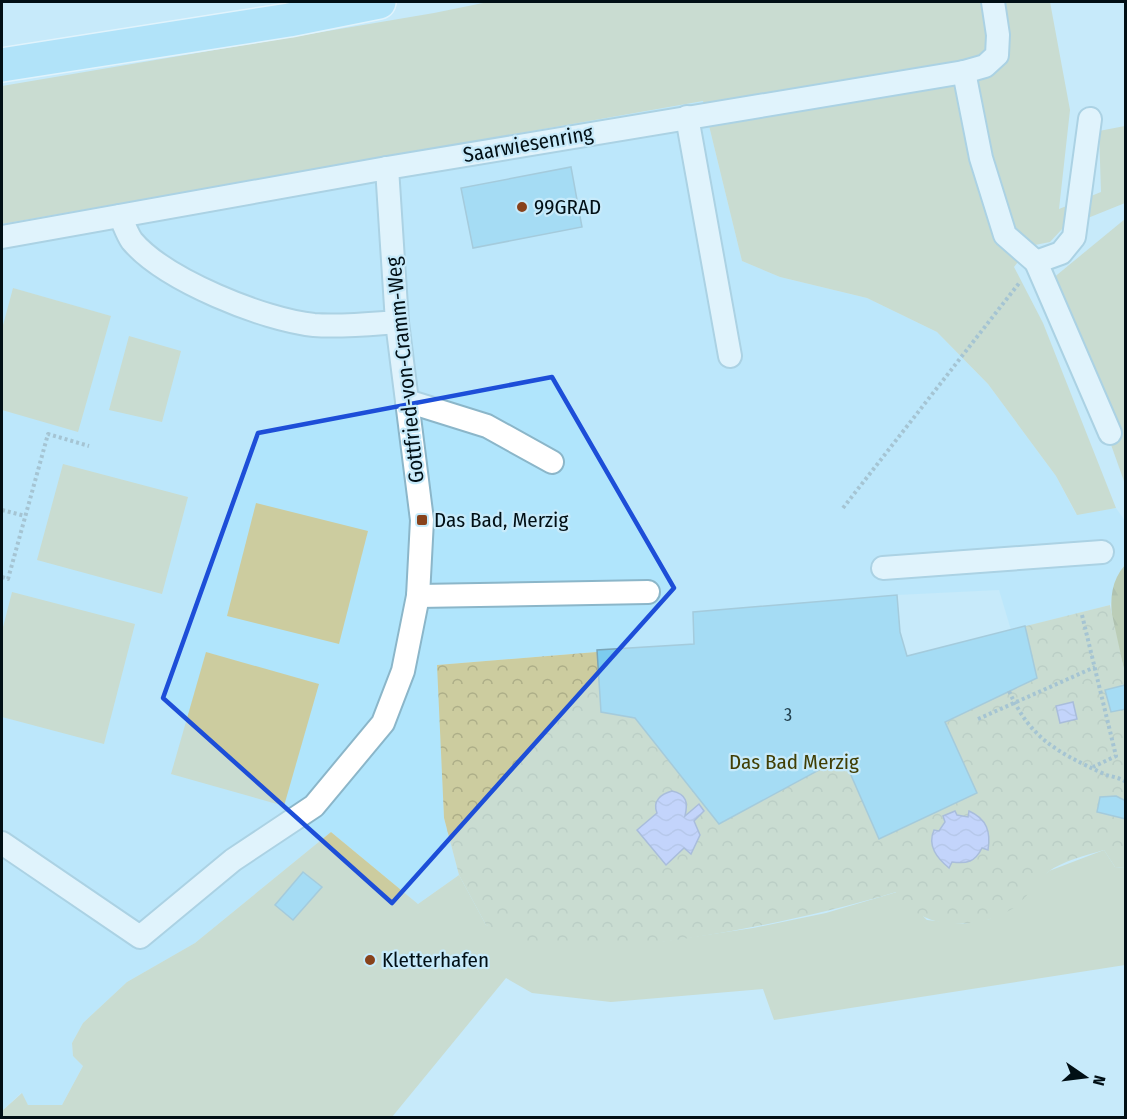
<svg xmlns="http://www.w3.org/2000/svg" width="1127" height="1119" viewBox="0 0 1127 1119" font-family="'Fira Sans Condensed',sans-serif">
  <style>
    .built { fill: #b0e5fc }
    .grass { fill: #cccc9f }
    .forest { fill: url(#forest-firs) }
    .park { fill: url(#park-crowns) }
    .water { fill: url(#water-waves); stroke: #8587b7; stroke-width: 1.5 }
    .building { fill: #7cccee; stroke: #7ba6b8; stroke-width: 1.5 }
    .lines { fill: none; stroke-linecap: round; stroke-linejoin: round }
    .minor-casing { stroke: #8bb6c9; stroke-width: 26 }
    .highway-casing { stroke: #fff; stroke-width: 36 }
    .path { stroke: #7c98a4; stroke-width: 4; stroke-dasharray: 3 3; stroke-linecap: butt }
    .minor { stroke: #fff; stroke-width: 22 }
    .highway { stroke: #98dcf9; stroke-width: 33 }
    .marked { fill: none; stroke: #1d4ed8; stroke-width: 4.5; stroke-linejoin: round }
    .poi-dot { fill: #88421b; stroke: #c7eafa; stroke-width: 2 }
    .labels { text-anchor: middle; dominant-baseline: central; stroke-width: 4.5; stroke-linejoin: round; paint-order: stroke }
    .number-label { font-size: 18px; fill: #203e4b }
    .street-label { font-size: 21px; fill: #010f15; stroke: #c7eafa }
    .poi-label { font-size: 21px; fill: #010f15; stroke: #c7eafa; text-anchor: start }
    .park-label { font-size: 21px; fill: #403e04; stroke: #c7eafa }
  </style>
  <defs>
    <pattern id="forest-firs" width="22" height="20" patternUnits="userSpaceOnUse" patternTransform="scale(1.5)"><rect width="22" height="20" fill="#aeac66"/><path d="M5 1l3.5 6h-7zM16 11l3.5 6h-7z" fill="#949358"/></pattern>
    <pattern id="park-crowns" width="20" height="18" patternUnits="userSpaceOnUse" patternTransform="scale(1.5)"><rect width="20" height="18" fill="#cccc9f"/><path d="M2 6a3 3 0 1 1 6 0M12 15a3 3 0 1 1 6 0" fill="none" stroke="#adae88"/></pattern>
    <pattern id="water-waves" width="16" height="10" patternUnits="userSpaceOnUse" patternTransform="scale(1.5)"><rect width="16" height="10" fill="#bebafc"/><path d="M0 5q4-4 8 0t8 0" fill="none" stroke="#a29fd7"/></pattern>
  </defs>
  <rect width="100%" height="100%" fill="#c7eafa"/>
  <path class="built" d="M703 101 742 261 780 277 867 298 937 332 988 384 1056 476 1076 514 1116 508 1125 521V565L1121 570 1110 605 1011 630 999 590 897 595 694 612V644L438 665 444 818 459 875 418 904 331 832 195 943 127 982 83 1023 72 1043 73 1056 83 1066 62 1105H28L21 1093 2 1111V224Z"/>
  <g class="grass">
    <path d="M488 2H1050L1070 110 1059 209 1101 192 1099 131 1125 126V203L1063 228 1050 242 1030 246 1014 267 1043 323 1116 508 1077 515 1056 476 988 384 937 332 867 298 780 277 742 261 703 101 2 224V86L434 13Z"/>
    <path d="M1125 219V484L1052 279Z"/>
    <path d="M13 288 111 316 78 432 2 410V329Z"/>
    <path d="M129 336 181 351 162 422 109 410Z"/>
    <path d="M63 464 188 497 162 594 37 560Z"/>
    <path d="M256 503 368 531 339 644 227 616Z"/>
    <path d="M12 592 135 624 104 744 2 717V631Z"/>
    <path d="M206 652 319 684 284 806 171 774Z"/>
    <path d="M331 832 418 904 459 875 486 925 599 947 666 941 753 928 826 913 897 892 927 920 963 924 990 919 1049 871 1104 850 1115 867 1125 868V965L774 1020 763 989 611 1002 532 993 506 978 392 1117 2 1118V1111L22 1093 28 1105H62L83 1066 73 1056 72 1043 83 1023 127 982 195 943Z"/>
  </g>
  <path class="forest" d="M1125 565V674C1118 640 1098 595 1125 565Z"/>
  <path class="park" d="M897 595 900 632 907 656 1110 605 1125 674V868L1115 867 1104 850C1087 855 1062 861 1048 872 1035 883 1026 900 1012 909 978 931 918 931 896 892 830 912 764 926 696 937 645 945 589 952 537 944 520 941 502 931 486 925L459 875 444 818 437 665 694 644 693 612Z"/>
  <g class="water">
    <path d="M1073 702 1077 719 1060 723 1056 706Z"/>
    <path d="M672 791C687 794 688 803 685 816L699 804 704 811 694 821 700 835 691 854 684 848 666 865 637 830 657 813C652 801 661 794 672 791Z"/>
    <path d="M955 811 957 815 968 817 969 811C987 819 991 832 988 850L982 848C975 862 967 864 952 862L949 868C937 858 927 846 934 830L939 831 945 822 943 816Z"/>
  </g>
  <g class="building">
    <path d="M571 167 582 227 473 248 461 188Z"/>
    <path d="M897 595 900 632 907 656 1025 626 1037 678 945 722 977 793 879 839 843 757 719 824 635 718 601 712 597 650 694 644 693 612Z"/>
    <path d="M1125 685 1126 709 1111 712 1105 690Z"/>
    <path d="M1116 796 1126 801V819L1097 812 1100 797Z"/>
    <path d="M303 872 322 887 293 920 275 905Z"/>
  </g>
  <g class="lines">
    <g class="minor-casing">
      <g id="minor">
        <path d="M964 72 981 158 1005 235 1036 262 1061 253 1074 237 1090 119"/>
        <path d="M687 117 730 356"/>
        <path d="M120 216C124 224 127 234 132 241 165 280 264 320 314 325 341 327 370 324 397 322"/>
        <path d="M2 237 387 168 964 72 985 66 997 55 998 35 993 2"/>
        <path d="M1036 262 1110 433"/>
        <path d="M407 401 487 426 552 462"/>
        <path d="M883 568 1102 552"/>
        <path d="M418 596 648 592"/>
        <path d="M2 843 140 937 233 860 314 806 383 723 403 671 418 596 422 520 397 322 387 168"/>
      </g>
    </g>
    <g class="highway-casing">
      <path id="highway" d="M2 65 289 20 379 2"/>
    </g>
    <g class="path">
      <path d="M843 508 1020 282"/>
      <path d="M2 510 25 516"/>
      <path d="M2 577 8 579 48 434 89 446"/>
      <path d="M1082 615 1116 756 1093 767"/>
      <path d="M1009 691C1031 740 1058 752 1104 774 1111 777 1119 777 1126 782"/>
      <path d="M978 719 1095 667"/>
    </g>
    <use href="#minor" class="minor"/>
    <use href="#highway" class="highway"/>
  </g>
  <path d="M0 0H1127V1119H0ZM552 377 674 588 392 903 163 698 258 433Z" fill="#c7eafa" fill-opacity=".55" fill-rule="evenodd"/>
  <path class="marked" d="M552 377 674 588 392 903 163 698 258 433Z"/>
  <g class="poi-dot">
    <circle cx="522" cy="207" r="6"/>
    <rect x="416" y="514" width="12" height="12" rx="3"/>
    <circle cx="370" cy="960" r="6"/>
  </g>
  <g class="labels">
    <g class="number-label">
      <text x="788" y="715">3</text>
    </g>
    <g class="street-label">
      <text transform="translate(528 144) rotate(-10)">Saarwiesenring</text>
      <text transform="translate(405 370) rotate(-96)">Gottfried-von-Cramm-Weg</text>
    </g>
    <g class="poi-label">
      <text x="534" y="207">99GRAD</text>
      <text x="434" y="520">Das Bad, Merzig</text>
      <text x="382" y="960">Kletterhafen</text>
    </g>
    <g class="park-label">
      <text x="794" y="762">Das Bad Merzig</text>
    </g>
  </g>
  <rect width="1127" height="1119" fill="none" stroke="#010f15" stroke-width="6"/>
  <g transform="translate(1085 1077) rotate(104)" stroke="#c7eafa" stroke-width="4.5" paint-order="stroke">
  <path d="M0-4.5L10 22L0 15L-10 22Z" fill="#010f15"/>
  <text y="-9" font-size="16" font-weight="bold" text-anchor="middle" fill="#010f15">N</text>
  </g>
</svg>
